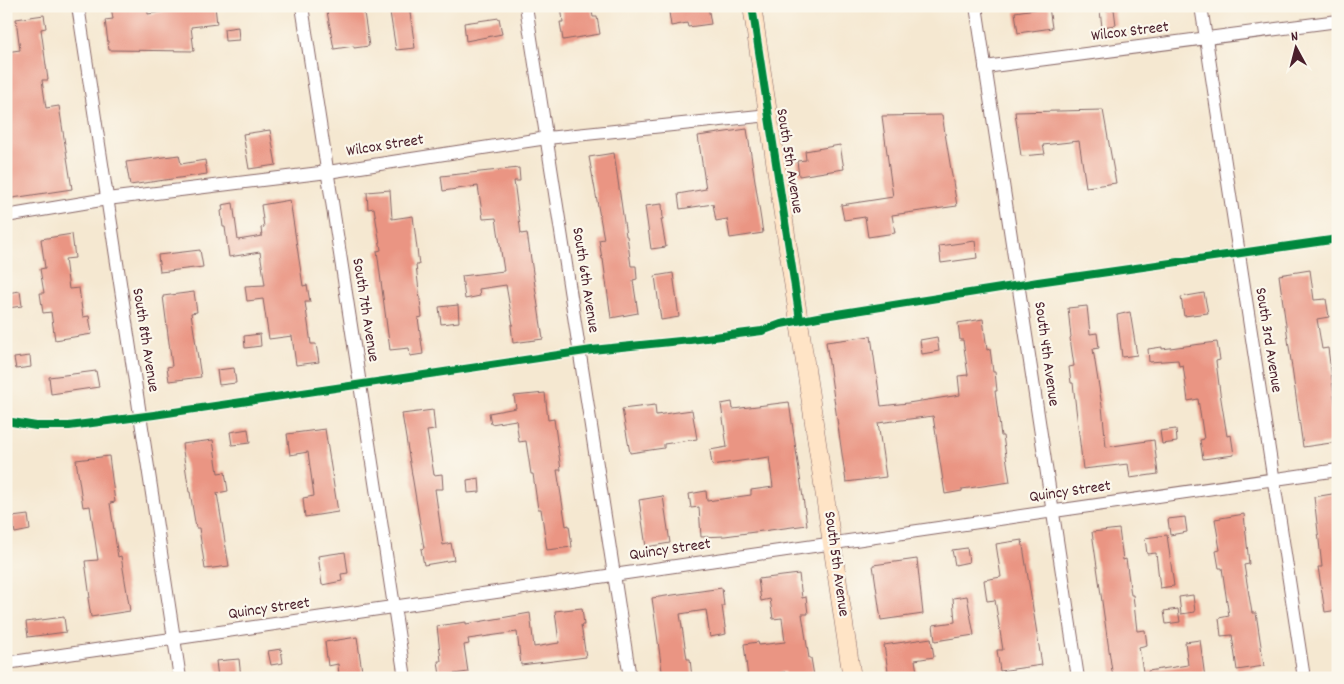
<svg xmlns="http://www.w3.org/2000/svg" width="1344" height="684" viewBox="0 0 1344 684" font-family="Dekko,sans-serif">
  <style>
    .building { fill: #ea9583 }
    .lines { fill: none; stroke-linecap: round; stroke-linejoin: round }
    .street-casing { stroke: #866565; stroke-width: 14 }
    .secondary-casing { stroke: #866565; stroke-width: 19 }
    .street { stroke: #fff; stroke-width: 12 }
    .secondary { stroke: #ffe4c6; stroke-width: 18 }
    .cycleway-casing { stroke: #fbf7ec; stroke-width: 11 }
    .cycleway { stroke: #00873e; stroke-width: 8 }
    .labels { text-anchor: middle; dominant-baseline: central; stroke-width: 4.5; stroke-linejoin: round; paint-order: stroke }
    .street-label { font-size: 16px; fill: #4a1f2b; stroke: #fbf7ec }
  </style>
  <rect width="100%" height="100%" fill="#fbf7ec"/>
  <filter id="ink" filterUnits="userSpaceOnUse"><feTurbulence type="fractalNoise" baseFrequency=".02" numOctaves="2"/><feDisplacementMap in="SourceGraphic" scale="10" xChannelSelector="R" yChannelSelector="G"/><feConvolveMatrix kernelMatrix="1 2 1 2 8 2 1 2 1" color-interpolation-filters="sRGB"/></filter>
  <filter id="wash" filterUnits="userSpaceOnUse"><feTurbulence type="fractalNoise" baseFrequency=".0096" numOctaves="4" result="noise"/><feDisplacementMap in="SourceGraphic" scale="20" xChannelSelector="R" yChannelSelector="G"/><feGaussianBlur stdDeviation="1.12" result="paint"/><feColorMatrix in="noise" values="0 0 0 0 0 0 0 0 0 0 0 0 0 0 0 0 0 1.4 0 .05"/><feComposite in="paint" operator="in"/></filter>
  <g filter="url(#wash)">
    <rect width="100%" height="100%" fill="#f5e8d1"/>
    <g id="blocks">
      <g class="building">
        <path d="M111 6H147L148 14 198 6H215L217 24 191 27 194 51 109 50 105 20 113 19Z"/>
        <path d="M326 6H363L369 46 354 48V46L334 49Z"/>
        <path d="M389 6H409L415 48 396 50Z"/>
        <path d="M561 6H591L593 17H597L600 34 563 40 560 22H563Z"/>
        <path d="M703 6H708L711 24 688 27 687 23 671 26 669 12Z"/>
        <path d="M1049 7 1052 28 1018 33 1015 12Z"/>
        <path d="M1114 9 1116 25 1102 27 1100 11Z"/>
        <path d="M44 15 46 28 41 29 48 80H42L46 108 59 106 72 189 6 199V52L20 50 16 19Z"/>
        <path d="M499 18 502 34 466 41 464 23Z"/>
        <path d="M238 27 239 40 225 41 224 29Z"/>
        <path d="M1103 110 1116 183 1086 187 1079 141 1043 145 1045 154 1021 156 1015 112Z"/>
        <path d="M942 115 957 206 892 215 895 233 868 237 865 217 844 220 841 205 893 197 882 116Z"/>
        <path d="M747 129 763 233 730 238 727 219 716 221 713 204 680 209 678 194 706 189 698 136Z"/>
        <path d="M270 130 276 165 249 169 243 134Z"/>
        <path d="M840 145 844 169 799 176 797 161 806 160 805 151Z"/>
        <path d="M614 153 626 236H627L631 266H636L637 279 633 280 638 313 611 318 603 259H602L599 240 604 239 589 157Z"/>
        <path d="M179 155 181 164 205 160 207 174 130 185 126 162Z"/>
        <path d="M519 168 520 181H514L521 234 527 233 543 339 513 343 511 325H513L506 285 479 289 480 296 465 299 462 276 504 271 496 218 483 219 478 186 443 191 441 176Z"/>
        <path d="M390 190 392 219 413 216 419 265H416L422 317 418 318 423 354 410 356 409 348 390 350 377 251 381 250 374 208 368 209 367 192Z"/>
        <path d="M290 200 303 286 307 285 310 302H305L311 344H316L319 362 296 365 292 336 269 339 263 299 247 301 245 286 265 285 260 252 229 257 225 227H223L221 211 223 210 222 205 233 203 238 240 262 236 261 228 264 227 261 205Z"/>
        <path d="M662 204 663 219H661L666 247 651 249 645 206Z"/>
        <path d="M72 234 75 258 65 259 69 289 79 288 83 317 89 316 92 334 55 340 51 312 43 313 40 293H44L40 269 45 268 41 239Z"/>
        <path d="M975 241 977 258 941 263 939 246Z"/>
        <path d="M200 250 203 267 160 272 158 255Z"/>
        <path d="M1310 270 1314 300 1326 299 1329 317 1317 319 1322 349 1328 348 1338 426V442L1303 447 1279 275Z"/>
        <path d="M673 273 679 317 661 320 655 276Z"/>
        <path d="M20 291 22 306 8 308 6 293Z"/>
        <path d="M194 292 197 312 191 313 201 377 169 381 167 367 172 366 163 296Z"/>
        <path d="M1204 293 1208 313 1184 316 1181 297Z"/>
        <path d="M458 305 459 322 441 324 439 307Z"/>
        <path d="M1087 306 1090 334 1097 333 1099 348 1093 349 1102 406 1106 447 1154 440 1158 474 1130 478 1128 464 1083 469 1073 383H1071L1069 367 1074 366 1070 338 1071 337 1068 308Z"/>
        <path d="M1130 312 1137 355 1122 357 1117 315Z"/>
        <path d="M983 319 987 350 990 349 993 372H995L997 391H995L1001 436H1003L1010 482 962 489V491L945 494 933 416 878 423 886 477 846 482 826 342 871 336 881 406 908 403 960 395 958 376 968 375 963 340H960L958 323Z"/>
        <path d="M260 334 261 346 245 348 244 336Z"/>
        <path d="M937 337 939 351 922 354 920 340Z"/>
        <path d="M1217 342 1220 360 1216 361 1220 393 1227 436 1231 435 1234 455 1203 459 1200 440 1204 439 1198 399 1188 401 1183 365 1179 366 1178 360 1149 362 1148 349 1162 347V349Z"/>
        <path d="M30 356 31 367 16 369 14 358Z"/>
        <path d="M234 368 236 383 219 385 217 370Z"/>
        <path d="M96 371 99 387 51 394 49 377Z"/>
        <path d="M545 393 548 420 554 419 561 470H557L566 526 569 525 572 547 547 550 541 509H538L533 474H531L526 441 519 442 516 420 491 424 489 413 516 408 514 396Z"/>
        <path d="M732 402 733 409 789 402 807 525 725 536 701 537 699 507 691 508 689 494 706 491 707 501 751 495V490L773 487 769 457 712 465 710 450 727 447 721 404Z"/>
        <path d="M655 405 656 415 692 410 697 439 664 444V448L630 453 622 409Z"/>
        <path d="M433 410 435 430 427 431 434 475 442 474 443 489H435L443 545 451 543 454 560 424 565 421 549 424 548 402 414Z"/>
        <path d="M248 429 250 443 232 445 230 432Z"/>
        <path d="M325 429 338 512 305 517 303 498 314 496 308 452 290 455 287 434Z"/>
        <path d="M1176 429 1177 442 1162 444 1160 431Z"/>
        <path d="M213 440 218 473 225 472 228 491 217 493 229 566 205 569 199 528H196L190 492H189L182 444Z"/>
        <path d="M109 456 115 502 110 503 118 557 121 556 130 611 91 617 88 598H90L85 561 98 560 90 506 83 507 76 460Z"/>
        <path d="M479 478 480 492 468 493 467 480Z"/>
        <path d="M1338 493V610L1325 612 1318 567H1322L1314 497Z"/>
        <path d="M663 496 670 543 646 547 639 500Z"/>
        <path d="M1244 514 1249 564 1244 565 1252 613H1256L1264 666 1237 670 1232 635 1221 636 1219 618 1229 616 1222 568H1219L1216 551 1220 550 1215 519Z"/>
        <path d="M28 515 30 530 15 533 12 517Z"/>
        <path d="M1185 517 1187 532 1170 535 1168 519Z"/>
        <path d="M1119 529 1123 560 1126 559 1131 595H1133L1137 631 1145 630 1147 645 1139 647 1144 678H1113L1092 532Z"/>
        <path d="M1167 535 1174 586 1160 588 1156 553 1147 554 1145 538Z"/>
        <path d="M1022 540 1042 665 1000 671 997 650H1003L995 600 987 601 984 580 1001 577 996 544Z"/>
        <path d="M967 548 969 562 955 565 952 550Z"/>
        <path d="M345 552 348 573 341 574 342 581 322 585 318 556Z"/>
        <path d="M917 559 923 614 881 620 873 565Z"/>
        <path d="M799 574 802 598 806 597 808 614H802L809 658H811L814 676 786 678 785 672 748 678 744 644 758 642 759 645 785 642 782 618 773 619 770 599 761 601 758 579Z"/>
        <path d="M722 588 724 606H722L726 634 710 637 706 610 680 614 687 659H690L692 678H663L652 598Z"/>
        <path d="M1193 595 1195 612 1181 614 1179 597Z"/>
        <path d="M967 596 974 635 935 641 933 625 955 622 953 598Z"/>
        <path d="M582 608 584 625H581L586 657 521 665 517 632 468 639 469 644 464 645 468 672 440 676 438 661H441L437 626 466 622V624L530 613 534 647 559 643 555 611Z"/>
        <path d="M1178 609 1180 622 1166 624 1164 611Z"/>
        <path d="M64 617 66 632 28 637 26 622Z"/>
        <path d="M357 637 363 678H339L338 664 328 666 325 642Z"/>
        <path d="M931 638 934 657 915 660 918 678H889L884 645Z"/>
        <path d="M1200 640 1205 678H1148V671L1188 665 1185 642Z"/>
        <path d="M281 649 283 663 271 665 268 651Z"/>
        <path d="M239 659 241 678H218L216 661Z"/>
      </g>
    </g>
  </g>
  <g filter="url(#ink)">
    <use href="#blocks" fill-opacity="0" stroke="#866565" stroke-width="1"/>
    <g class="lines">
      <g class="street-casing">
        <g id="street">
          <path d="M78 6 180 678"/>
          <path d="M302 6 405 678"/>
          <path d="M526 6 630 678"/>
          <path d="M976 6 1078 678"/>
          <path d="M1201 6 1304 678"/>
          <path d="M985 67 1338 21"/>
          <path d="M6 216 107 199 328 172 547 138 769 115"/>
          <path d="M6 663 1338 470"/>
        </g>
      </g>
      <g class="secondary-casing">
        <path id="secondary" d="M752 6 852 678"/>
      </g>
      <use href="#street" class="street"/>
      <use href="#secondary" class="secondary"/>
      <g class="cycleway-casing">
        <g id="cycleway">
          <path d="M752 6 800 320"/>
          <path d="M6 421 36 426H69L154 415 592 350 690 340 762 331 781 324 818 317 1038 282 1338 239"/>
        </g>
      </g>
      <use href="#cycleway" class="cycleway"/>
    </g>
  </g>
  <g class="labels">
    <g class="street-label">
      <text transform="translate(1130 32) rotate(-7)">Wilcox Street</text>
      <text transform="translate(385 146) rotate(-9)">Wilcox Street</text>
      <text transform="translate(789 161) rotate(81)">South 5th Avenue</text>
      <text transform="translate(585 280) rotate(81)">South 6th Avenue</text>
      <text transform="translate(365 310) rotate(81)">South 7th Avenue</text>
      <text transform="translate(145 340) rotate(81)">South 8th Avenue</text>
      <text transform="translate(1268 340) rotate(81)">South 3rd Avenue</text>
      <text transform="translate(1046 354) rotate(82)">South 4th Avenue</text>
      <text transform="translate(1070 492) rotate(-8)">Quincy Street</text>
      <text transform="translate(670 550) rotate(-8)">Quincy Street</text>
      <text transform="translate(836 564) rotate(82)">South 5th Avenue</text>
      <text transform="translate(269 609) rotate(-8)">Quincy Street</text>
    </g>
  </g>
  <rect width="1344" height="684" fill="none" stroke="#fbf7ec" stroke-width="25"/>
  <g transform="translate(1296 48) rotate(353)" stroke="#fbf7ec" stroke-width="4" paint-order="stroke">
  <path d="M0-4L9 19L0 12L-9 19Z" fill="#4a1f2b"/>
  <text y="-8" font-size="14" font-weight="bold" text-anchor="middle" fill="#4a1f2b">N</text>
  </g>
</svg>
